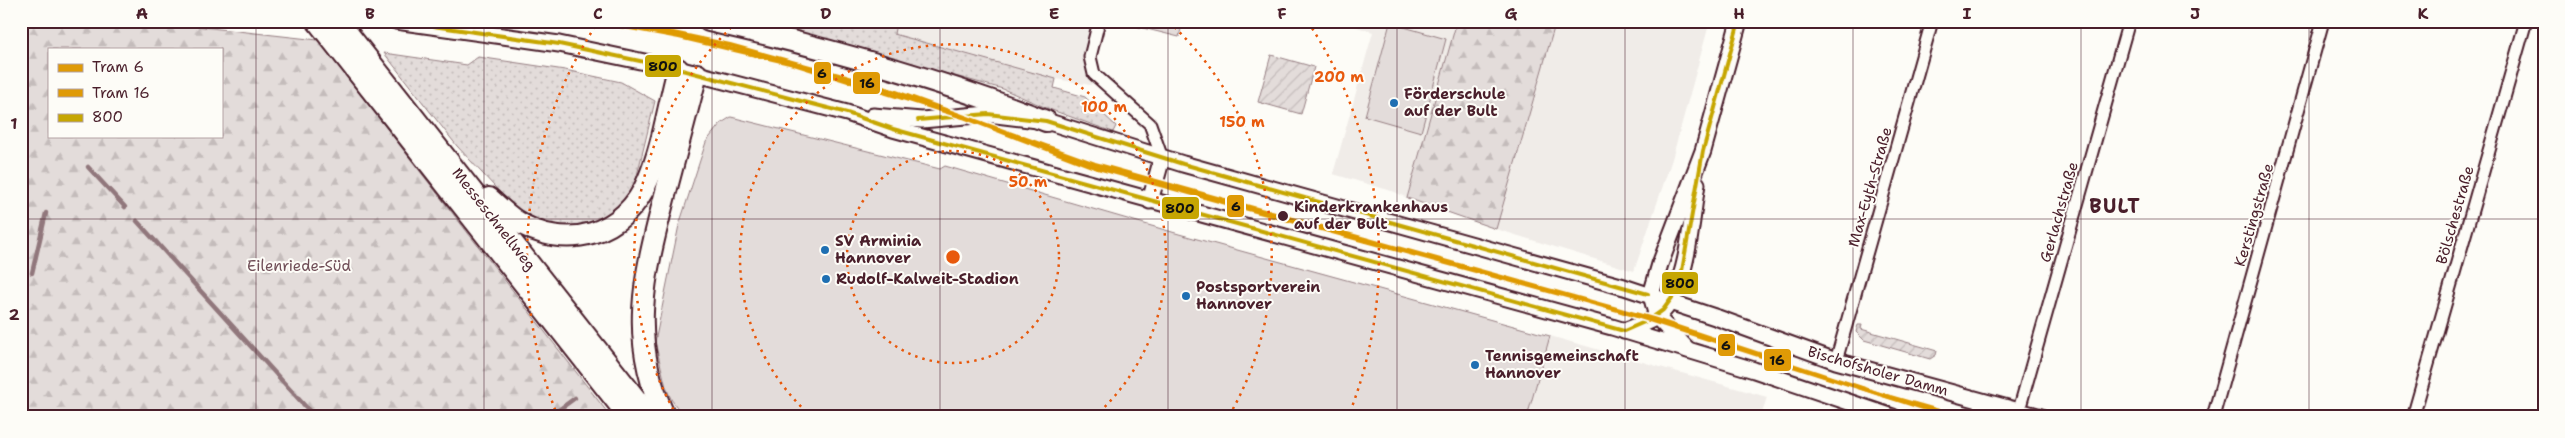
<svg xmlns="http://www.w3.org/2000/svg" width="2565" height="438" viewBox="0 0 2565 438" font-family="'Shantell Sans',sans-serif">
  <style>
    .built { fill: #f0ece8 }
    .grass { fill: url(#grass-dots); stroke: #967e82 }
    .forest { fill: url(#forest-firs); stroke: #967e82; fill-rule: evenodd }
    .garden { fill: url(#garden-furrows); stroke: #967e82 }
    .pitch { fill: #e3dcda; stroke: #967e82 }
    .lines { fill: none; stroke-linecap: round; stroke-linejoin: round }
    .stream { stroke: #91777b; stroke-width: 4.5 }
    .street-casing { stroke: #4a1f2b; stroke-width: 15 }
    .secondary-casing { stroke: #4a1f2b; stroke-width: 19 }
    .highway-casing { stroke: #4a1f2b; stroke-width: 24 }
    .street { stroke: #fdfcf7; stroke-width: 11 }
    .secondary { stroke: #fdfcf7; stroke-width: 15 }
    .highway { stroke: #fdfcf7; stroke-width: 20 }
    .bus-1-casing { stroke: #fdfcf7; stroke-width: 8 }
    .bus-1 { stroke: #c6a602; stroke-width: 4 }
    .tram-1-casing { stroke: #fdfcf7; stroke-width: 8 }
    .tram-2-casing { stroke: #fdfcf7; stroke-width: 8 }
    .tram-1 { stroke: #df9a06; stroke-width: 4 }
    .tram-2 { stroke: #df9a06; stroke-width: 4 }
    .grid { fill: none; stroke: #4a1f2b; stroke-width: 1; stroke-opacity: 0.55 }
    .ring { fill: none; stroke: #e8590c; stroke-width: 2.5; stroke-dasharray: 2.5 5 }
    .poi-dot { fill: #1f6fb2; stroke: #fdfcf7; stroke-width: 2 }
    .stop-dot { fill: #4a1f2b; stroke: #fdfcf7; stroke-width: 2 }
    .labels { text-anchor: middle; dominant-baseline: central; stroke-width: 4; stroke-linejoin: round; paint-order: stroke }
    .poi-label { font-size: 15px; font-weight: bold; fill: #4a1f2b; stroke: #fdfcf7; text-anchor: start }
    .street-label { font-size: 15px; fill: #4a1f2b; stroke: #fdfcf7 }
    .stop-label { font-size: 15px; font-weight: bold; fill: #4a1f2b; stroke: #fdfcf7; text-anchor: start }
    .park-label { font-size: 15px; fill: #704e57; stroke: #fdfcf7 }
    .district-label { font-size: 20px; font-weight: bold; letter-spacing: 1px; fill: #4a1f2b; stroke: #fdfcf7 }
    .centre { fill: #e8590c; stroke: #fdfcf7; stroke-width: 2.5 }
    .ring-label { font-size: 15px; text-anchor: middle; font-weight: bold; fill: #e8590c; stroke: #fdfcf7; stroke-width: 4; stroke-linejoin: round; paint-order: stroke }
    .line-badge { stroke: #fdfcf7; stroke-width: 2 }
    .pale-badge-label { font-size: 14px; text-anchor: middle; font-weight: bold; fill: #111 }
    .neatline { fill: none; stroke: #4a1f2b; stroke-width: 2 }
    .grid-label { font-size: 16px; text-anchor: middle; font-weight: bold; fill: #4a1f2b }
  </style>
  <defs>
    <pattern id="grass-dots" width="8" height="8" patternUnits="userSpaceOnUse" patternTransform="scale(1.25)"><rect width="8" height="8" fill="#e3dcda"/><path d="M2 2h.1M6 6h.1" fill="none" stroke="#c4bcbb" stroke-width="1.8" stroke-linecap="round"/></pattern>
    <pattern id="forest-firs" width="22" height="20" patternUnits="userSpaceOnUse" patternTransform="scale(1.25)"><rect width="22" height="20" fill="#e3dcda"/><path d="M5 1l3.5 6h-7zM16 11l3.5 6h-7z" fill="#c4bcbb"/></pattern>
    <pattern id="garden-furrows" width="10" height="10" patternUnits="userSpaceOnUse" patternTransform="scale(1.25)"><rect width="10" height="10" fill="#e3dcda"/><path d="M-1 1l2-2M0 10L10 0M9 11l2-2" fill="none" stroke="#c4bcbb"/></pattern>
  </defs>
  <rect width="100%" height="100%" fill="#fdfcf7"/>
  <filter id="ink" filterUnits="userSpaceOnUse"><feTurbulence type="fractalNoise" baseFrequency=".02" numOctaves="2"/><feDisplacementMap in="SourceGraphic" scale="10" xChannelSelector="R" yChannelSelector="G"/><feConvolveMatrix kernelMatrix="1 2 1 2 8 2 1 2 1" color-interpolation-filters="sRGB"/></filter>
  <g filter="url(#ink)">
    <g class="built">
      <path d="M888 21H1095L1086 66 1096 81 1090 85 1056 79 893 34 896 23Z"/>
      <path d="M1338 21H1457L1407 198 1395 192 1333 174 1373 32Z"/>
      <path d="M1556 21H1710L1672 159 1634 271 1496 229Z"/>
      <path d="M1550 336 1767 397 1761 417H1527Z"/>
    </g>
    <g class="grass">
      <path d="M753 21H888L896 23 894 34 1056 79 1054 88 1085 97 1116 126 1113 132 1049 109 1003 89Z"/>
      <path d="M384 53 467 65 478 57 565 70 621 82 655 101 633 192 603 222 577 230 555 226 519 213 457 146Z"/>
    </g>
    <g class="forest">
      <path d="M21 21H148L318 40 611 417H21ZM49 49H221V136H49Z"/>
      <path d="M1457 21H1556L1496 229 1407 198Z"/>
    </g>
    <g class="garden">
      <path d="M1271 55 1314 67 1301 114 1258 102Z"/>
      <path d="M1858 325H1862L1861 329 1937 351 1936 355 1930 359 1864 340 1856 332Z"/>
    </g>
    <g class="pitch">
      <path d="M1128 21H1183L1179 37 1127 24Z"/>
      <path d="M1390 23 1446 39 1421 132 1365 116Z"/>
      <path d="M731 117 940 169 945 166 1179 234 1550 336 1527 417H684L671 399 666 387 655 342 679 225 706 142 720 124Z"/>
    </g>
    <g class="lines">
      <g class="stream">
        <path d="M88 167 125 207"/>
        <path d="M137 221 315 417"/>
        <path d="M32 273 46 213"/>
        <path d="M549 417 575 398"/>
      </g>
      <g class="street-casing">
        <g id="street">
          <path d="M1099 21 1090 57 1094 74 1150 124 1162 158"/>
          <path d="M1836 361 1932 21"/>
          <path d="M2019 410 2129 21"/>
          <path d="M2213 417 2323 21"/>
          <path d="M2413 417 2526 21"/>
        </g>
      </g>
      <g class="secondary-casing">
        <g id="secondary">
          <path d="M396 21 559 44 678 69 847 113 893 129 1612 327 1754 370 1893 417"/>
          <path d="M873 116 922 120 988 114 1046 121 1183 164 1624 287 1718 318 1836 361 2041 417"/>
          <path d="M1150 201 1162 158"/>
          <path d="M1624 331C1635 326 1650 323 1659 315 1688 290 1691 221 1697 184"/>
          <path d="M1688 350 1657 317 1651 295 1660 264 1703 151 1739 21"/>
        </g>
      </g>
      <g class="highway-casing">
        <g id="highway">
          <path d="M317 21 629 417"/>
          <path d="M338 21 650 417"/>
          <path d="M709 21C823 47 937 78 1046 121"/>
          <path d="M489 198C497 205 506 214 515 220 565 253 626 235 648 180 663 145 668 105 678 69"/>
          <path d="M665 417C628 340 644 277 664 199 675 157 686 115 697 74"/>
        </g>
      </g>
      <use href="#street" class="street"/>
      <use href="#secondary" class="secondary"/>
      <use href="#highway" class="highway"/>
      <g class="bus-1-casing">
        <g id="bus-1">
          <path d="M398 21 559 44 678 69 847 113 893 129 1624 331 1649 320 1663 310 1679 288 1703 151 1739 21"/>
          <path d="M918 120 988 114 1046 121 1183 164 1648 294"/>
        </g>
      </g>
      <use href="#bus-1" class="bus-1"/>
      <g class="tram-1-casing">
        <path id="tram-1" d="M592 21 679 37 794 64 963 117 1094 167 1618 310 1951 417"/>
      </g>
      <g class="tram-2-casing">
        <path id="tram-2" d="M645 27 730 45 839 75 896 92 1095 164 1653 319 1883 395 1960 417"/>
      </g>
      <use href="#tram-1" class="tram-1"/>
      <use href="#tram-2" class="tram-2"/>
    </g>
  </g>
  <path class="grid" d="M256 21V417M484 21V417M712 21V417M940 21V417M1168 21V417M1397 21V417M1625 21V417M1853 21V417M2081 21V417M2309 21V417M21 219H2544"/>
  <g class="ring">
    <circle cx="953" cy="257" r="106"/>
    <path d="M812 417A213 213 0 1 1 1094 417"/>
    <path d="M677 416A319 319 0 0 1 737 22M1169 22A319 319 0 0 1 1229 416"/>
    <path d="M558 417A426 426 0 0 1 598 22M1308 22A426 426 0 0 1 1348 417"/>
  </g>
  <g class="poi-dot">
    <circle cx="1394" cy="103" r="5"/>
    <circle cx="825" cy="250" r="5"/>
    <circle cx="826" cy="279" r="5"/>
    <circle cx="1186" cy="296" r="5"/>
    <circle cx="1475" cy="365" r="5"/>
  </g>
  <circle class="stop-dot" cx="1283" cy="216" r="6"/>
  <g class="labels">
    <g class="poi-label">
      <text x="1404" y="94">Förderschule<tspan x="1404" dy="17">auf der Bult</tspan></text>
      <text x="835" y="241">SV Arminia<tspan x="835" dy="17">Hannover</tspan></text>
      <text x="836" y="279">Rudolf-Kalweit-Stadion</text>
      <text x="1196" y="287">Postsportverein<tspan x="1196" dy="17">Hannover</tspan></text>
      <text x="1485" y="356">Tennisgemeinschaft<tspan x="1485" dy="17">Hannover</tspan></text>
    </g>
    <g class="street-label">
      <text transform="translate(1870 187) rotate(-74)">Max-Eyth-Straße</text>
      <text transform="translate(2059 212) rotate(-74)">Gerlachstraße</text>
      <text transform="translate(2254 215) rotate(-74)">Kerstingstraße</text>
      <text transform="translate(2455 215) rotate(-74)">Bölschestraße</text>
      <text transform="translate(494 219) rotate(52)">Messeschnellweg</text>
      <text transform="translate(1878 371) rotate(16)">Bischofsholer Damm</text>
    </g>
    <g class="stop-label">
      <text x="1294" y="207">Kinderkrankenhaus<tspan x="1294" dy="17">auf der Bult</tspan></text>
    </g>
    <g class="park-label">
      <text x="299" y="266">Eilenriede-Süd</text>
    </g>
    <g class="district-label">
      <text x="2115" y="206">BULT</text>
    </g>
  </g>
  <circle cx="953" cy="257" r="8" class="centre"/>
  <g class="ring-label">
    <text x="1339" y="82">200 m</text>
    <text x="1104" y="112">100 m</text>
    <text x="1242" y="127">150 m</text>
    <text x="1028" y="187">50 m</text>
  </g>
  <g class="line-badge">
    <rect x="644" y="54" width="38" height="24" rx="5" fill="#c6a602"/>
    <rect x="813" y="61" width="19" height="24" rx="5" fill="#df9a06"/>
    <rect x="852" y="71" width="29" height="24" rx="5" fill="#df9a06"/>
    <rect x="1226" y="194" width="19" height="24" rx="5" fill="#df9a06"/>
    <rect x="1161" y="196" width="39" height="24" rx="5" fill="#c6a602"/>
    <rect x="1661" y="271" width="38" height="24" rx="5" fill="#c6a602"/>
    <rect x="1717" y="333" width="19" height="24" rx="5" fill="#df9a06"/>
    <rect x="1763" y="348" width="29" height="24" rx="5" fill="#df9a06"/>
  </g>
  <g class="pale-badge-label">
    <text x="663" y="71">800</text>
    <text x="822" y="78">6</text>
    <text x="867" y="88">16</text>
    <text x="1236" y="211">6</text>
    <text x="1180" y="213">800</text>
    <text x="1680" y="288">800</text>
    <text x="1726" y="350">6</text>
    <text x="1777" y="365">16</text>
  </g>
  <rect width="2565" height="438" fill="none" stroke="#fdfcf7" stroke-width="55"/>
  <rect x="48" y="48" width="175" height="90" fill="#fdfcf7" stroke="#b5a4a5"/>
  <rect x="58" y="64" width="25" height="8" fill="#df9a06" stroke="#b5a4a5"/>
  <text x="92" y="72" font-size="15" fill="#4a1f2b">Tram 6</text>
  <rect x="58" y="89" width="25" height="8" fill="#df9a06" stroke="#b5a4a5"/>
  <text x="92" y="98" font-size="15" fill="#4a1f2b">Tram 16</text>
  <rect x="58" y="114" width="25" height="8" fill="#c6a602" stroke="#b5a4a5"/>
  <text x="92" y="122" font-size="15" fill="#4a1f2b">800</text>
  <rect x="28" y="28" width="2510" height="382" class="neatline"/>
  <g class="grid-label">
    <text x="142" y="19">A</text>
    <text x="370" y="19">B</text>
    <text x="598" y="19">C</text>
    <text x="826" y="19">D</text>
    <text x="1054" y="19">E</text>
    <text x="1282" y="19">F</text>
    <text x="1511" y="19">G</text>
    <text x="1739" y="19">H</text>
    <text x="1967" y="19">I</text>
    <text x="2195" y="19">J</text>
    <text x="2423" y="19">K</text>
    <text x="14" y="129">1</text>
    <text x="14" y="320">2</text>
  </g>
</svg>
